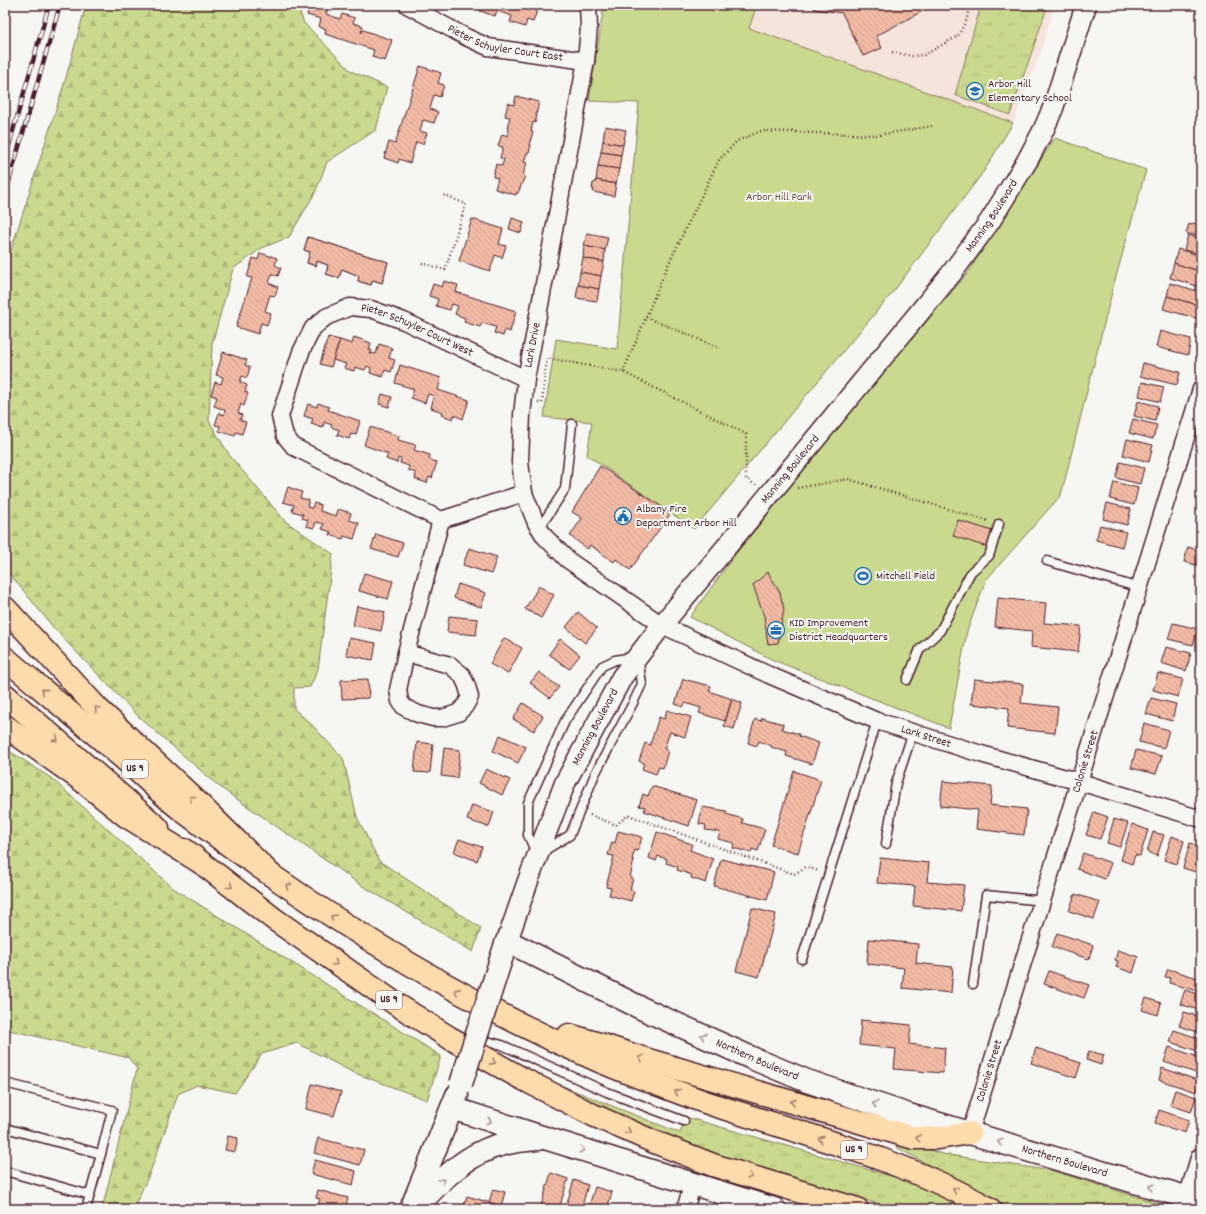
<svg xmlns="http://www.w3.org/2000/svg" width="1206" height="1214" viewBox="0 0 1206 1214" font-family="Dekko,sans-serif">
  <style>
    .built { fill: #f5e4db }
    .grass { fill: url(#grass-tufts); stroke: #8a7c5c }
    .forest { fill: url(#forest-firs); stroke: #8a7c5c }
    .park { fill: #c9d98d; stroke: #8a7c5c }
    .building { fill: url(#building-back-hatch); stroke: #4a1f2b }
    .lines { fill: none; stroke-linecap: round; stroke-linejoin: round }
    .service-casing { stroke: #4a1f2b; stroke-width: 11 }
    .minor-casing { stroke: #4a1f2b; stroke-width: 19 }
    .tertiary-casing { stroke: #4a1f2b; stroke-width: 23 }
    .secondary-casing { stroke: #4a1f2b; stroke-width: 25 }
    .primary-casing { stroke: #4a1f2b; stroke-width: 25 }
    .motorway-casing { stroke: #4a1f2b; stroke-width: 25 }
    .path { stroke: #4a1f2b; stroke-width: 2.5; stroke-dasharray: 1 3; stroke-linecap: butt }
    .service { stroke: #f6f6f2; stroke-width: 8 }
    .minor { stroke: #f6f6f2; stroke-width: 16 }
    .tertiary { stroke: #f6f6f2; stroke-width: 20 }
    .secondary { stroke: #f6f6f2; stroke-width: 22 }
    .primary { stroke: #fedbac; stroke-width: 22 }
    .motorway { stroke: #fedbac; stroke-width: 22 }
    .rail-casing { stroke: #4a1f2b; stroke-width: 4.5 }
    .rail { stroke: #f6f6f2; stroke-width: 3; stroke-dasharray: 9; stroke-linecap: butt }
    .secondary-bridge-casing { stroke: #4a1f2b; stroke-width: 25; stroke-linecap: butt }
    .secondary-bridge { stroke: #f6f6f2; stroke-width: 22 }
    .oneway { stroke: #a47d6c }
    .oneway2 { stroke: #a99598 }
    .labels { text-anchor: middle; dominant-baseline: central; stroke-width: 4; stroke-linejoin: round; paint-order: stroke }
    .shield { fill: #f6f6f2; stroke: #7e6067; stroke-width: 1 }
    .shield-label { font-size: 11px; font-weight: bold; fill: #4a1f2b }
    .street-label { font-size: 12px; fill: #4a1f2b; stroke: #f6f6f2 }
    .poi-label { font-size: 12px; fill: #4a1f2b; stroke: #f6f6f2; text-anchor: start }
    .park-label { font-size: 12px; fill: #6a4e44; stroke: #f6f6f2 }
  </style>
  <defs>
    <pattern id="grass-tufts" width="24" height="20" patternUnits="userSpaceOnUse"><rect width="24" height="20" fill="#c9d98d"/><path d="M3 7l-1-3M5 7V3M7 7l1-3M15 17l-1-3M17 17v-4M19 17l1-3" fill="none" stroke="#aeba7a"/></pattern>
    <pattern id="forest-firs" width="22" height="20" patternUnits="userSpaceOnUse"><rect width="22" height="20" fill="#c9d98d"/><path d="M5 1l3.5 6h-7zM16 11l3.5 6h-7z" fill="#aeba7a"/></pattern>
    <pattern id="building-back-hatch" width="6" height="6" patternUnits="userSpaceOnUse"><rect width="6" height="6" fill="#f2bba5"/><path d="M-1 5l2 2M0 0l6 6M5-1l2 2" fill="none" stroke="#d1a08e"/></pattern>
  </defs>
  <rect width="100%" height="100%" fill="#f6f6f2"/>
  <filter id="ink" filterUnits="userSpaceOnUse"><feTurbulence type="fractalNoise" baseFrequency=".025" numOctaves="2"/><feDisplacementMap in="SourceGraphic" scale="8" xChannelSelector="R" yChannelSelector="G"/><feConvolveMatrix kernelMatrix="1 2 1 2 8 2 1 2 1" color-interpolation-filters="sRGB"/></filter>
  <g filter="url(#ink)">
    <path class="built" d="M757 5H1055L1038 59 1013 123 749 28Z"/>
    <g class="grass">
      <path d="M981 5H1048L1010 115 955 95Z"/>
      <path d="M555 1083 680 1133 686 1117 905 1180 946 1197 966 1209H895L693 1148 633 1124Z"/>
      <path d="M897 1141 943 1154 1053 1171 1164 1205 1163 1209H1009L896 1147Z"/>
    </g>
    <g class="forest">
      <path d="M86 5H297L304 23 351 71 387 87 376 130 327 162 315 193 289 237 262 248 233 269 212 344 209 421 230 456 285 521 333 554 318 669 310 687 294 688V709L311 724 343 758 357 817 379 861 481 928 473 952 361 885 221 788 140 718 57 632 5 568V269L65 81Z"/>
      <path d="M5 748 51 778 173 888 441 1056 427 1100 352 1072 297 1043 262 1054 235 1093 197 1085 178 1094 149 1175 133 1209H102L137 1069 129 1058 5 1029Z"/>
    </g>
    <g class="park">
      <path d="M604 5H757L749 28 1013 123 984 171 893 292 694 529 587 455 592 422 544 417 556 339 617 349 639 103 589 101Z"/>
      <path d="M1055 138 1146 170 1114 284 1061 495 986 580 967 631 949 728 773 660 690 617 734 556 891 363 967 274Z"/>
    </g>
    <g class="building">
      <path d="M310 5H329L326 14 340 19 342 14 355 18 353 23 363 26 361 33 363 30 392 40 385 61 372 57 374 50 325 34 326 29 319 27 321 19 307 15Z"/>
      <path d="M479 5H539L533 22 527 20 525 27 510 22 512 16 497 11 495 16 480 11 482 6Z"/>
      <path d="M815 5H931L932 6 876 36 882 48 863 56 842 13 814 9Z"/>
      <path d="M420 66 441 73 438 83 444 85 440 97 434 95 430 109 438 112 434 123 423 120 420 131 427 133 423 144 416 142 410 163 399 159 398 163 384 158 389 142 395 144Z"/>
      <path d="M516 96 539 102 536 115H537L535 123 533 122 531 132H533L529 145H531L529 153H527L524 162 527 163 523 175 525 176 518 193H516V195L495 189 498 178 493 177 496 164 502 166 504 159 500 158 503 147 498 146 502 134 508 136 509 128 507 127 510 117 505 116 508 103 514 105Z"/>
      <path d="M605 126 626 130 623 145 603 141Z"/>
      <path d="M603 141 623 145 621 155 601 152Z"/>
      <path d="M601 152 621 155 619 169 598 166Z"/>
      <path d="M598 166 619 169 616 184 596 180Z"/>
      <path d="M596 180 616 184 614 196 593 192 594 189H592L593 183H595Z"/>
      <path d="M512 218 524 222 521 233 509 229Z"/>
      <path d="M472 219 503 229 499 244 506 246 502 258 495 255 490 271 459 261Z"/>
      <path d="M1193 223 1201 225V237L1186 233 1189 224 1192 225Z"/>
      <path d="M587 233 608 237 605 250 584 246Z"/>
      <path d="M1188 235 1201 239V254L1184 250Z"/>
      <path d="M308 237 388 262 382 283 373 280 371 285 358 281 359 276 342 269 339 278 326 274 328 265 317 261 316 266 307 263 310 252 304 250Z"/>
      <path d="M308 237 388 262 382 283 373 280 371 285 358 281 359 276 342 269 339 278 326 274 328 265 317 261 316 266 307 263 310 252 304 250Z"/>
      <path d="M584 246 605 250 604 262 583 258Z"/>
      <path d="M1178 249 1201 256V272L1174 263Z"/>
      <path d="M260 253 277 258 275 265 281 268 278 276 272 274 269 283 278 287 275 296 270 295 265 311 271 313 267 325 261 323 258 334 236 327 252 278 247 277 253 258 258 260Z"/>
      <path d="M583 258 604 262 601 276 580 272Z"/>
      <path d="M1174 263 1201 272V287L1170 278Z"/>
      <path d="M580 272 601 276 599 289 578 285Z"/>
      <path d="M444 281 458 285 456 292 516 311 510 332 505 330 503 336 494 333 496 327 482 323 480 327 464 322 465 318 455 314 458 306 452 304 450 310 436 306 438 299 429 296 433 284 442 287Z"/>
      <path d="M1170 283 1201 292V306L1167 296Z"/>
      <path d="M578 285 599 289 597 301 576 298Z"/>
      <path d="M1167 296 1201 306 1199 319 1163 309Z"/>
      <path d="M1160 331 1191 339 1188 355 1156 347Z"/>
      <path d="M328 337 340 340 331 367 320 364Z"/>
      <path d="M354 337 371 343 369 350H372L370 354H372V353L376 354 379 344 392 348 389 358 395 360 391 372 385 370 383 377 370 373 371 368 367 366 365 370 355 367 354 371 344 368 346 364 333 360 340 340 352 344Z"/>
      <path d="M223 352 247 360 245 365 250 367 247 378 242 376 240 382 247 385 245 392 248 393 244 406 241 404 238 413 242 415 240 420 246 422 242 434 236 432 235 436 219 431 220 426 215 425 219 413 224 415 225 410 214 406 217 397 211 395 215 382 221 384 223 377 216 375Z"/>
      <path d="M1143 363 1180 372 1177 385 1140 376Z"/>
      <path d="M400 365 441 378 438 390 469 400 463 419 454 415 453 419 442 415 443 412 431 408 434 396 428 394 425 403 411 398 414 389 395 383Z"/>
      <path d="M1142 382 1164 387 1160 402 1139 396Z"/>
      <path d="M382 394 392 397 389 407 379 404Z"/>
      <path d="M1138 401 1158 406 1155 421 1134 416Z"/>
      <path d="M318 403 329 407 328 410 360 421 356 435 351 434 349 439 337 435 339 430 331 427 332 425 324 422 323 428 311 424 313 419 304 416 308 404 317 407Z"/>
      <path d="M1133 419 1157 425 1153 439 1129 433Z"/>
      <path d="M370 427 399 436 398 440 416 445 414 450 430 455 429 460 437 462 432 478 429 477 427 483 415 479 416 473 408 470 409 466 400 463 401 459 398 458 397 463 386 459 388 454 364 445Z"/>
      <path d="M1127 439 1153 445 1149 462 1123 455Z"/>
      <path d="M1120 462 1144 468 1140 484 1116 478Z"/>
      <path d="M600 466 671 513 630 570 616 559 614 562 590 545 588 549 570 536 582 518 572 512Z"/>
      <path d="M1114 482 1138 488 1134 505 1110 499Z"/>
      <path d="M288 487 302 492 300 498 309 500 307 507 312 508 314 503 321 505 320 511 336 516 338 509 351 513 349 520 359 523 354 539 344 536 343 539 330 535 331 532 322 529 324 524 316 522 314 528 306 526 308 520 302 518 303 514 292 511 294 505 283 502Z"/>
      <path d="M1107 503 1131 509 1127 525 1103 519Z"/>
      <path d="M958 520 992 531 987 547 953 536Z"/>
      <path d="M1100 525 1126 532 1122 547 1096 540Z"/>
      <path d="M376 534 403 543 398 557 371 549Z"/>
      <path d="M1188 547 1201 551V566L1184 562Z"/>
      <path d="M469 548 497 557 491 574 463 565Z"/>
      <path d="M768 572 780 593 784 609 778 643 768 644 764 616 753 585Z"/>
      <path d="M364 573 393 581 388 599 359 591Z"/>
      <path d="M458 584 486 593 481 607 454 598Z"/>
      <path d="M539 586 554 595 541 618 525 609Z"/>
      <path d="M998 598 1046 603 1044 623 1081 626 1078 652 1031 647 1032 631 995 627Z"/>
      <path d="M357 606 385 612 381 631 353 625Z"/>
      <path d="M578 612 597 628 585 643 566 627Z"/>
      <path d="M449 616 478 619 476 635 447 632Z"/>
      <path d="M1173 623 1198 629 1193 645 1168 639Z"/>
      <path d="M349 638 376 643 373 660 346 655Z"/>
      <path d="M504 638 522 648 508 674 490 664Z"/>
      <path d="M560 639 580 655 569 669 549 654Z"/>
      <path d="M1166 647 1191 653 1186 671 1161 663Z"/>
      <path d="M539 672 559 687 550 698 530 683Z"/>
      <path d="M1158 673 1183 679 1178 697 1153 690Z"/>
      <path d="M368 679 369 698 342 699 341 680Z"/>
      <path d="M683 679 711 686 709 691 732 699 725 721 699 713 701 708 685 703 683 707 675 704Z"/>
      <path d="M974 679 1023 684 1021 703 1058 707 1055 733 1007 728 1009 708 971 704Z"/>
      <path d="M1151 698 1176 704 1172 721 1146 714Z"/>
      <path d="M732 699 742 703 734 729 724 726Z"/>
      <path d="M523 703 543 716 534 731 513 719Z"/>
      <path d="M667 710 691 717 685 737 670 732 664 749 668 751 663 768 659 767 656 774 642 769 644 763 639 761 645 743 650 745 659 717 664 719Z"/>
      <path d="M762 718 783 724 782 729 799 734V736L819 743 812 764 786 756 787 752 771 747 772 746 759 741 757 746 748 743 755 719 761 721Z"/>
      <path d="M1144 723 1169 730 1164 748 1139 742Z"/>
      <path d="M500 735 526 747 518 763 493 751Z"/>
      <path d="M417 742 433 744 430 773 414 772Z"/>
      <path d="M444 748 460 750 457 778 441 776Z"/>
      <path d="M1136 750 1162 756 1156 774 1131 768Z"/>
      <path d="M486 769 510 780 502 795 479 783Z"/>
      <path d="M794 771 821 780 798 853 771 845Z"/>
      <path d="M943 781 992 786 990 805 1027 809 1024 835 976 829 978 810 940 806Z"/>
      <path d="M652 786 697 800 689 826 644 811 645 807 639 806 643 794 648 796Z"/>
      <path d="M472 805 494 812 489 827 467 820Z"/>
      <path d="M702 807 727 811 726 814 743 819 742 823 765 829 758 851 752 849 751 853 733 848 734 843 718 839 720 832 705 830 706 825 699 824Z"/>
      <path d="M1094 812 1108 817 1100 839 1086 835Z"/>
      <path d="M1114 819 1128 823 1120 847 1107 843Z"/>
      <path d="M1132 824 1148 830 1140 856 1135 855 1132 864 1121 860Z"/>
      <path d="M618 831 642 837 638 851 635 850 632 859 634 860 630 878H633L630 890 634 891 631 901 609 895 611 888 606 887 614 856 608 855 612 842 615 843Z"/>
      <path d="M657 832 692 844 690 850 713 859 706 883 691 878 692 875 677 870 678 867 666 863 667 859 658 856 656 861 649 858Z"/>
      <path d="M1153 832 1164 835 1157 856 1147 852Z"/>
      <path d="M1172 836 1184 841 1177 864 1164 860Z"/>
      <path d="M459 839 482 847 477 861 454 852Z"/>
      <path d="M1190 843 1201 847V867L1199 873 1183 868Z"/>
      <path d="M1083 853 1111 863 1105 879 1077 869Z"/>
      <path d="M880 858 929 863 927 882 964 885 961 911 913 906 915 886 877 883Z"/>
      <path d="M721 859 774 872 767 900 714 886Z"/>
      <path d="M1075 894 1100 902 1094 919 1069 911Z"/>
      <path d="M752 908 776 914 759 977 736 971Z"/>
      <path d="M1057 933 1093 945 1089 959 1052 947Z"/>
      <path d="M869 939 918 944 916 963 953 967 951 993 902 988 904 968 867 964Z"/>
      <path d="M1118 950 1138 957 1133 973 1116 967 1118 961 1115 960Z"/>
      <path d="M1168 969 1201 979V992L1169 983 1170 978 1165 977Z"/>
      <path d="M1049 971 1089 985 1084 998 1044 984Z"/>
      <path d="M1185 990 1201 995V1011L1180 1004Z"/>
      <path d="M1146 998 1161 1003 1158 1015 1142 1010Z"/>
      <path d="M1184 1012 1201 1017V1033L1179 1026Z"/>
      <path d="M861 1020 911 1025 909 1044 945 1048 943 1073 894 1069 896 1049 859 1045Z"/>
      <path d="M1174 1030 1201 1039V1052L1170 1042Z"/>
      <path d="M1169 1047 1201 1058 1196 1073 1164 1062Z"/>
      <path d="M1036 1048 1081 1063 1076 1078 1031 1063Z"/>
      <path d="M1089 1051 1104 1055 1101 1065 1086 1060Z"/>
      <path d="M1162 1068 1200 1081 1196 1092 1159 1080Z"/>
      <path d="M312 1084 341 1092 334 1116 306 1109Z"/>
      <path d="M1175 1090 1196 1097 1191 1112 1170 1105Z"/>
      <path d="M1159 1110 1189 1120 1185 1133 1155 1123Z"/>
      <path d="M228 1136 238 1138 235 1152 225 1150Z"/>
      <path d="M318 1138 364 1150 360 1165 314 1153Z"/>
      <path d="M315 1160 356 1171 353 1185 311 1174Z"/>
      <path d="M551 1173 568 1179 559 1209H540Z"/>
      <path d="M574 1180 588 1185 581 1209H565Z"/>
      <path d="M595 1187 612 1192 607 1209H588Z"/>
      <path d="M493 1189 505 1192 501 1206 489 1202Z"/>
      <path d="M318 1190 348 1198 345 1209H327L318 1206 320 1199 316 1198Z"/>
      <path d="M467 1196 491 1203 489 1209H463Z"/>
    </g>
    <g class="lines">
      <g class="service-casing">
        <g id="service">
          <path d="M539 529 565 489 572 424"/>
          <path d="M1047 561 1140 588"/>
          <path d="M638 656 642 684 633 703 595 774 570 835 537 855 528 835V803L565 721 602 666 615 660Z"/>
          <path d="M907 680 920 649 940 631 971 572 989 556 999 524"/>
          <path d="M886 844 896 783 913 732"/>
          <path d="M802 959 877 721"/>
          <path d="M973 984 986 895 1043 901"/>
          <path d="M476 1038 502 1045 607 1092 684 1121"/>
          <path d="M5 1083 112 1110 101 1154"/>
          <path d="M5 1128 101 1154 86 1209"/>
          <path d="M5 1171 90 1195"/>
        </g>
      </g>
      <g class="minor-casing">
        <g id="minor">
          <path id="s1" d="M407 5 466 37 488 47 586 61"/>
          <path id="s2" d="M588 5 589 27 586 61 526 379 522 415 520 462 524 493 536 523 545 537 568 560 662 625 769 675 877 721 981 754 1080 782 1201 819"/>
          <path id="s3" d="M524 493 441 520 294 447 285 436 280 416 301 352 313 328 326 317 350 307 371 309 404 321 526 379"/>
          <path d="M406 653 450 665 462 675 467 686 470 697 465 706 458 713 442 718H433L418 714 404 707 400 701 398 690Z"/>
          <path d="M406 653 441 520"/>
          <path id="s4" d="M970 1133 1201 389"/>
          <path d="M685 1209 693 1184"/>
        </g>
      </g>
      <g class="tertiary-casing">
        <g id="tertiary">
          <path id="s5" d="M507 941 529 878 565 783 622 677 662 625 951 274 990 221 1027 161 1043 131 1053 108 1086 5"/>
          <path d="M1189 1198 1201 1158"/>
        </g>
      </g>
      <g class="secondary-casing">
        <g id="secondary">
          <path id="s6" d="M501 959 507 941 641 1008 754 1059 807 1081 909 1115 1189 1198 1185 1209"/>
          <path d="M452 1108 545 1138 774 1209"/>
          <path d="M413 1204 457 1095"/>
          <path d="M415 1209C439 1182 467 1152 504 1144 515 1141 527 1140 538 1139"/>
        </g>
      </g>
      <g class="primary-casing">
        <g id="primary">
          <path d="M5 658C44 691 84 724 123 758 143 775 162 795 183 811 312 909 450 996 599 1061 638 1077 677 1093 717 1106 809 1136 905 1160 990 1209"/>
          <path d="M5 695 158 828"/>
          <path d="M185 850 274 919 396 1004 450 1038 521 1078 593 1115 652 1141 713 1165 857 1209"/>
          <path d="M569 1035 596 1043 645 1059 914 1138H938L970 1133"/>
        </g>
      </g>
      <g class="motorway-casing">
        <g id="motorway">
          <path d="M5 608 98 709 191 796 270 874"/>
          <path d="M5 726 80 779 126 816 200 862"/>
        </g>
      </g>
      <g class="path">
        <path d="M892 52 912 56 924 55 958 36 966 21 971 5"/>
        <path d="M422 263 445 270 466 204 443 195"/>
        <path d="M646 317 720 348"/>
        <path d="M623 372 667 267 719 160 737 141 761 131 878 135 932 126"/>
        <path d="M538 403H542L547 358 623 372 746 434V479L756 485"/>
        <path d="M797 488 848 479 988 521"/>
        <path d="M590 815 616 825 628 815 794 874 806 867 819 871"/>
      </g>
      <use href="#service" class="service"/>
      <use href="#minor" class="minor"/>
      <use href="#tertiary" class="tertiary"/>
      <use href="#secondary" class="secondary"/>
      <use href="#primary" class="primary"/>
      <use href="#motorway" class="motorway"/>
      <g class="rail-casing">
        <g id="rail">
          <path d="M5 159 49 5"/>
          <path d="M5 195 60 5"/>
        </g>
      </g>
      <use href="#rail" class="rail"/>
      <g class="secondary-bridge-casing">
        <path id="secondary-bridge" d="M461 1084 501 959"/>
      </g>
      <use href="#secondary-bridge" class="secondary-bridge"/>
    </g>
    <defs><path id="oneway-chevron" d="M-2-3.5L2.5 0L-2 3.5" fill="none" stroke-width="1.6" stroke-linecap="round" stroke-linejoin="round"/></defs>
    <g class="oneway">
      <use href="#oneway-chevron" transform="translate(44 691) rotate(-139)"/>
      <use href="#oneway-chevron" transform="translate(97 709) rotate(-135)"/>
      <use href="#oneway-chevron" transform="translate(56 739) rotate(41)"/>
      <use href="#oneway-chevron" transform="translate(192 798) rotate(-137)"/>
      <use href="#oneway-chevron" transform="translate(230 886) rotate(38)"/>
      <use href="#oneway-chevron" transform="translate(288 886) rotate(-145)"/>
      <use href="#oneway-chevron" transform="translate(333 917) rotate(-146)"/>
      <use href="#oneway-chevron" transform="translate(335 963) rotate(35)"/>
      <use href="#oneway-chevron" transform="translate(457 991) rotate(-151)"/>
      <use href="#oneway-chevron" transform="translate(641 1058) rotate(-163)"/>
      <use href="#oneway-chevron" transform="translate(493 1062) rotate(29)"/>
      <use href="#oneway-chevron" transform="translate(677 1092) rotate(-160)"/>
      <use href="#oneway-chevron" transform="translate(793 1102) rotate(-164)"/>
      <use href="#oneway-chevron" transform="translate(628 1131) rotate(24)"/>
      <use href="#oneway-chevron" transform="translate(918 1138) rotate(-173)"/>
      <use href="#oneway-chevron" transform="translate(821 1139) rotate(-162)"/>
      <use href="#oneway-chevron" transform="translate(750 1176) rotate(17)"/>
      <use href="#oneway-chevron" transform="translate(955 1190) rotate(-155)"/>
    </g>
    <g class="oneway2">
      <use href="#oneway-chevron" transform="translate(703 1036) rotate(-156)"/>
      <use href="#oneway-chevron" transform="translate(875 1104) rotate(-162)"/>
      <use href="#oneway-chevron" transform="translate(489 1121) rotate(18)"/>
      <use href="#oneway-chevron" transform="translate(1000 1142) rotate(-163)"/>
      <use href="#oneway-chevron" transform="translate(582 1150) rotate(17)"/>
      <use href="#oneway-chevron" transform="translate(442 1181) rotate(-43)"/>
      <use href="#oneway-chevron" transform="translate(1151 1187) rotate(-163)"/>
    </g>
  </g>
  <defs>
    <g id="school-ring" transform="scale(0.9)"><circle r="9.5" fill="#f6f6f2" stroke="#1f6fb2" stroke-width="1.5"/><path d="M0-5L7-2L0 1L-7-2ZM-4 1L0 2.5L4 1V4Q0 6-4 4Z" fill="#1f6fb2"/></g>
    <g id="civic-ring" transform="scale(0.9)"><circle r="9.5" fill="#f6f6f2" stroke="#1f6fb2" stroke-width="1.5"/><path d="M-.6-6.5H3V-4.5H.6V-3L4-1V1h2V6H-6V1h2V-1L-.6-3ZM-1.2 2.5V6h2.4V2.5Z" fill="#1f6fb2"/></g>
    <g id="stadium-ring" transform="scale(0.9)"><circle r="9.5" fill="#f6f6f2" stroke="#1f6fb2" stroke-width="1.5"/><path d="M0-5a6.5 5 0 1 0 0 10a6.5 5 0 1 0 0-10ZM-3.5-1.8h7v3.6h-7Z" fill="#1f6fb2"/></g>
    <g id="office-ring" transform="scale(0.9)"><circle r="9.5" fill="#f6f6f2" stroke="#1f6fb2" stroke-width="1.5"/><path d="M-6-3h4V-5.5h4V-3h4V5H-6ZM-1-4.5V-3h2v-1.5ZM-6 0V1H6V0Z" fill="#1f6fb2"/></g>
  </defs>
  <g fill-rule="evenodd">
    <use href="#school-ring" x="975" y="91"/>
    <use href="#civic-ring" x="623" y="516"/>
    <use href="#stadium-ring" x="863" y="576"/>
    <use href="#office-ring" x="776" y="630"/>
  </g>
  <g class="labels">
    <g class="shield">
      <rect x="122" y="760" width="26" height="18" rx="3"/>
      <rect x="376" y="991" width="26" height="18" rx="3"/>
      <rect x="841" y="1141" width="26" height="18" rx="3"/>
    </g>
    <g class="shield-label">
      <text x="135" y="769">US 9</text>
      <text x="389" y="1000">US 9</text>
      <text x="854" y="1150">US 9</text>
    </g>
    <g class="street-label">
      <text stroke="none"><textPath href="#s1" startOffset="107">Pieter Schuyler Court East</textPath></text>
      <text stroke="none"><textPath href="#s5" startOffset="880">Manning Boulevard</textPath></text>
      <text stroke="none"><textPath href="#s3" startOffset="495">Pieter Schuyler Court West</textPath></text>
      <text transform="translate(533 345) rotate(-79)">Lark Drive</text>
      <text stroke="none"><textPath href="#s5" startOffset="556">Manning Boulevard</textPath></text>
      <text stroke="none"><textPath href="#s5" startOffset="232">Manning Boulevard</textPath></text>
      <text stroke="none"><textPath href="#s2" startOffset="977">Lark Street</textPath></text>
      <text stroke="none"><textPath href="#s4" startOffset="389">Colonie Street</textPath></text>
      <text stroke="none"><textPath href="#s6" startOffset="296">Northern Boulevard</textPath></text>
      <text stroke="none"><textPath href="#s4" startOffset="65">Colonie Street</textPath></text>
      <text stroke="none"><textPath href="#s6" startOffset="620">Northern Boulevard</textPath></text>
    </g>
    <g class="poi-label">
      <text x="988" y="84">Arbor Hill<tspan x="988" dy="14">Elementary School</tspan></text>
      <text x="636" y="509">Albany Fire<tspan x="636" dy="14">Department Arbor Hill</tspan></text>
      <text x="876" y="576">Mitchell Field</text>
      <text x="789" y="623">KID Improvement<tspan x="789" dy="14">District Headquarters</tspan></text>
    </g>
    <g class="park-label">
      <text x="779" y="197">Arbor Hill Park</text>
    </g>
  </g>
  <rect width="1206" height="1214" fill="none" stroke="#f6f6f2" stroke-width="20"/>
  <rect x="10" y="10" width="1186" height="1194" fill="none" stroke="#4a1f2b" stroke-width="1.5" filter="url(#ink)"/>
</svg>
